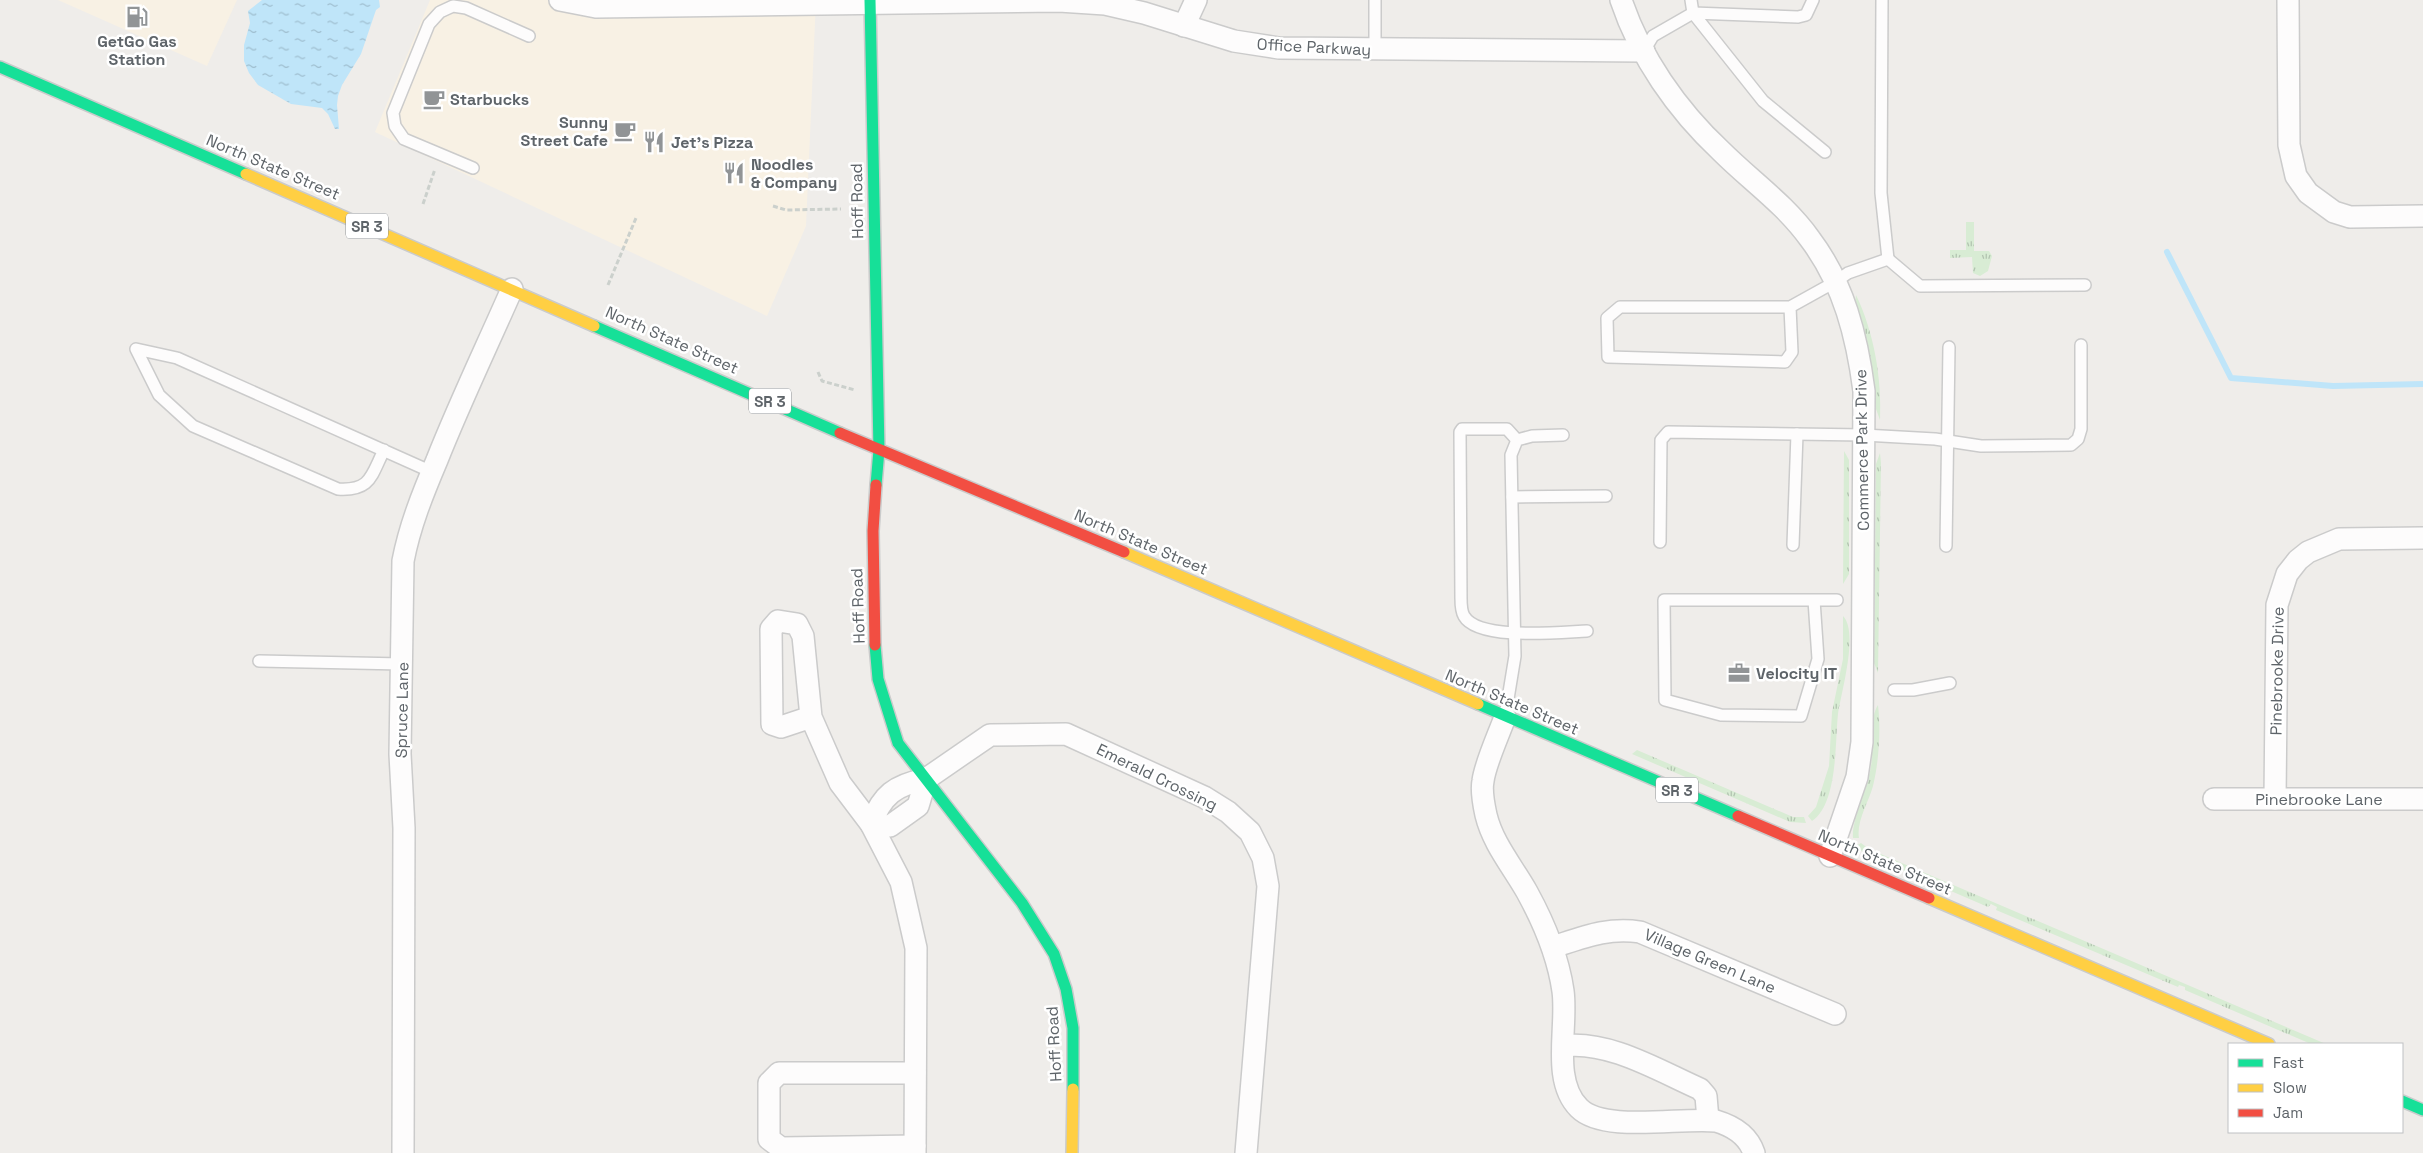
<svg xmlns="http://www.w3.org/2000/svg" width="2423" height="1153" viewBox="0 0 2423 1153" font-family="'Space Grotesk',sans-serif">
  <style>
    .commercial { fill: #f8f1e4 }
    .grass { fill: url(#grass-tufts) }
    .water { fill: url(#water-ripples) }
    .lines { fill: none; stroke-linecap: round; stroke-linejoin: round }
    .stream { stroke: #bfe5f9; stroke-width: 6 }
    .lane-casing { stroke: #cbcbcb; stroke-width: 14 }
    .street-casing { stroke: #cbcbcb; stroke-width: 24 }
    .fast-casing { stroke: #cacbcb; stroke-width: 14 }
    .slow-casing { stroke: #cacbcb; stroke-width: 14 }
    .jam-casing { stroke: #cacbcb; stroke-width: 14 }
    .path { stroke: #cbd0cc; stroke-width: 3; stroke-dasharray: 5 2.5; stroke-linecap: butt }
    .lane { stroke: #fdfcfc; stroke-width: 11 }
    .street { stroke: #fdfcfc; stroke-width: 21 }
    .fast { stroke: #16e098; stroke-width: 11 }
    .slow { stroke: #ffcf43; stroke-width: 11 }
    .jam { stroke: #f24e42; stroke-width: 11 }
    .labels { text-anchor: middle; dominant-baseline: central; stroke-width: 5; stroke-linejoin: round; paint-order: stroke }
    .shield { fill: #fff; stroke: #8e9296; stroke-width: 1 }
    .shield-label { font-size: 15px; font-weight: bold; fill: #5e6469 }
    .poi-label { font-size: 16px; font-weight: bold; fill: #5e6469; stroke: #fff; text-anchor: start }
    .street-label { font-size: 16px; fill: #5e6469; stroke: #fff }
  </style>
  <defs>
    <pattern id="grass-tufts" width="24" height="20" patternUnits="userSpaceOnUse" patternTransform="scale(1.25)"><rect width="24" height="20" fill="#d8ecd4"/><path d="M3 7l-1-3M5 7V3M7 7l1-3M15 17l-1-3M17 17v-4M19 17l1-3" fill="none" stroke="#b2c3b0"/></pattern>
    <pattern id="water-ripples" width="26" height="14" patternUnits="userSpaceOnUse" patternTransform="scale(1.25)"><rect width="26" height="14" fill="#bfe5f9"/><path d="M2 4q2-2 4 0t4 0M15 11q2-2 4 0t4 0" fill="none" stroke="#9ebdce"/></pattern>
  </defs>
  <rect width="100%" height="100%" fill="#efedea"/>
  <g class="commercial">
    <path d="M58 0H237L207 66Z"/>
    <path d="M430 0H816L806 226 767 316 375 132Z"/>
  </g>
  <g class="grass">
    <path d="M1966 222H1974V251H1989L1992 256 1988 271 1980 276 1973 273 1972 257 1950 258V250H1966Z"/>
    <path d="M1856 295C1874 332 1882 379 1880 420L1876 409 1870 355 1855 303Z"/>
    <path d="M1844 451 1849 460V574L1843 584Z"/>
    <path d="M1880 453 1881 463 1878 673 1874 663 1876 464Z"/>
    <path d="M1843 616C1859 632 1841 693 1838 714 1835 741 1838 804 1812 821L1808 816 1816 807 1829 766 1832 712 1843 659Z"/>
    <path d="M1878 705C1881 730 1879 761 1873 786 1869 801 1856 822 1859 838H1853C1851 821 1868 787 1871 766 1874 749 1869 718 1878 705Z"/>
    <path d="M1637 750 1793 817H1804L1806 823 1790 822 1632 754Z"/>
    <path d="M1861 843 1869 849 2326 1044H2311L2185 990V987L2179 985 2178 987 1996 910 1997 907 1991 904 1988 907 1865 854 1856 846Z"/>
  </g>
  <path class="water" d="M262 0H379L380 7 376 10 361 54 342 85 338 96 337 105 339 129H335L328 114 322 108 291 104 258 85 249 73 244 61V45L250 23 248 11Z"/>
  <g class="lines">
    <path class="stream" d="M2167 252 2231 378 2333 386 2423 384"/>
    <g class="lane-casing">
      <g id="lane">
        <path d="M1375 0V50"/>
        <path d="M1693 13 1763 101 1825 152"/>
        <path d="M1693 13 1798 17 1806 15 1813 0"/>
        <path d="M1644 51 1653 36 1693 13 1691 0"/>
        <path d="M473 168 404 139 395 126 393 113 429 24 440 12 453 6 466 8 529 36"/>
        <path d="M1888 259 1920 286 2085 285"/>
        <path d="M1790 307 1792 352 1785 362 1608 357 1607 318 1620 307H1790L1835 282 1848 273 1888 259 1881 193 1882 0"/>
        <path d="M1517 440 1507 429H1462L1460 432 1461 598C1461 604 1461 611 1464 616 1478 641 1561 632 1587 631"/>
        <path d="M384 450C371 476 371 491 338 489L193 426 159 395 136 349 177 358 432 472"/>
        <path d="M1512 497 1606 496"/>
        <path d="M1660 542 1661 440 1668 432 1864 435 1935 439 1981 446 2071 445 2078 439 2081 429V345"/>
        <path d="M1793 545 1797 434"/>
        <path d="M1946 546 1949 347"/>
        <path d="M1814 600 1818 659 1801 716 1721 715 1665 700 1664 600H1837"/>
        <path d="M259 661 402 664"/>
        <path d="M1894 690H1913L1950 683"/>
        <path d="M1505 717 1515 656 1511 455 1517 440 1532 436 1563 435"/>
      </g>
    </g>
    <g class="street-casing">
      <g id="street">
        <path d="M560 0 596 7 1059 1 1105 4 1144 13 1234 41 1279 48 1644 51"/>
        <path d="M1621 0C1640 57 1677 110 1721 151 1751 181 1785 204 1810 239 1844 284 1857 337 1864 391L1862 742 1857 777 1830 856"/>
        <path d="M2288 0 2289 145 2296 176 2308 193 2334 212 2350 217 2423 216"/>
        <path d="M1184 26 1196 0"/>
        <path d="M811 717 781 727 772 724 771 629 778 621 797 624 803 636 811 717 840 783 871 824 901 882 916 948 915 1153"/>
        <path d="M1505 717C1499 734 1485 764 1483 781 1481 791 1484 806 1486 815 1493 844 1513 867 1527 892 1544 923 1558 956 1563 991 1568 1027 1551 1080 1579 1108 1604 1133 1681 1117 1716 1121 1733 1126 1748 1135 1754 1153"/>
        <path d="M926 779 990 735 1066 734 1204 797 1228 812 1250 832 1263 858 1268 886 1246 1153"/>
        <path d="M926 779 918 806 890 826 871 824C882 795 895 785 926 779Z"/>
        <path d="M2214 799H2423"/>
        <path d="M2275 799 2277 605 2287 574 2298 560 2308 552 2339 539 2423 538"/>
        <path d="M1553 947C1584 937 1608 927 1640 932L1835 1014"/>
        <path d="M1563 1046C1609 1040 1659 1071 1700 1089L1706 1096 1708 1120"/>
        <path d="M915 1146 781 1148 769 1139V1083L779 1073H915"/>
        <path d="M403 1153 404 828 400 754 403 561C410 525 423 493 437 460 460 402 487 346 512 289"/>
      </g>
    </g>
    <g class="fast-casing">
      <g id="fast">
        <path d="M870 0 879 450 876 485"/>
        <path d="M0 67 246 174"/>
        <path d="M594 326 840 433"/>
        <path d="M875 645 878 679 898 743 1022 903 1054 954 1066 989 1073 1028V1089"/>
        <path d="M1478 704 1738 816"/>
        <path d="M2402 1101 2423 1110"/>
      </g>
    </g>
    <g class="slow-casing">
      <g id="slow">
        <path d="M246 174 594 326"/>
        <path d="M1124 552 1478 704"/>
        <path d="M1929 898 2269 1044"/>
        <path d="M1072 1153 1073 1089"/>
      </g>
    </g>
    <g class="jam-casing">
      <g id="jam">
        <path d="M840 433 1124 552"/>
        <path d="M875 645 873 531 876 485"/>
        <path d="M1738 816 1929 898"/>
      </g>
    </g>
    <g class="path">
      <path d="M423 204 435 169"/>
      <path d="M773 206 786 210 841 209"/>
      <path d="M608 285 636 218"/>
      <path d="M818 372 822 381 855 390"/>
    </g>
    <use href="#lane" class="lane"/>
    <use href="#street" class="street"/>
    <use href="#fast" class="fast"/>
    <use href="#slow" class="slow"/>
    <use href="#jam" class="jam"/>
  </g>
  <defs>
    <g id="fuel-bare" transform="scale(1.725)"><path d="M-5.5-6h7V0h2V4h1.3V-2.5L3-4.5l.8-.8L6-3V5H2.5V1h-1V6h-7ZM-4.2-4.7v3.2H.2V-4.7Z" fill="#919496" stroke="#fff" stroke-width="2.5" paint-order="stroke"/></g>
    <g id="cafe-bare" transform="scale(1.725)"><path d="M-5.5-4.5H6V0H3Q3 3.5 0 3.5H-2.5Q-5.5 3.5-5.5 0ZM3-3.2v2h1.7v-2ZM-6 4.5H4V6H-6Z" fill="#919496" stroke="#fff" stroke-width="2.5" paint-order="stroke"/></g>
    <g id="restaurant-bare" transform="scale(1.725)"><path d="M-5-6h1v4h1v-4h1v4h1v-4h1v5L-1.5 .5V6h-2V.5L-5-1ZM5-6V6H3V1.5H1.5Q1.5-4 5-6Z" fill="#919496" stroke="#fff" stroke-width="2.5" paint-order="stroke"/></g>
    <g id="office-bare" transform="scale(1.725)"><path d="M-6-3h4V-5.5h4V-3h4V5H-6ZM-1-4.5V-3h2v-1.5ZM-6 0V1H6V0Z" fill="#919496" stroke="#fff" stroke-width="2.5" paint-order="stroke"/></g>
  </defs>
  <g fill-rule="evenodd">
    <use href="#fuel-bare" x="137" y="17"/>
    <use href="#cafe-bare" x="434" y="99"/>
    <use href="#cafe-bare" x="625" y="131"/>
    <use href="#restaurant-bare" x="654" y="142"/>
    <use href="#restaurant-bare" x="734" y="173"/>
    <use href="#office-bare" x="1739" y="673"/>
  </g>
  <g class="labels">
    <g class="shield">
      <rect x="346" y="213.5" width="42" height="25" rx="4"/>
      <rect x="749" y="388.5" width="42" height="25" rx="4"/>
      <rect x="1656" y="777.5" width="42" height="25" rx="4"/>
    </g>
    <g class="shield-label">
      <text x="367" y="226">SR 3</text>
      <text x="770" y="401">SR 3</text>
      <text x="1677" y="790">SR 3</text>
    </g>
    <g class="poi-label">
      <text x="137" y="41" text-anchor="middle">GetGo Gas<tspan x="137" dy="18">Station</tspan></text>
      <text x="450" y="99">Starbucks</text>
      <text x="608" y="122" text-anchor="end">Sunny<tspan x="608" dy="18">Street Cafe</tspan></text>
      <text x="671" y="142">Jet's Pizza</text>
      <text x="751" y="164">Noodles<tspan x="751" dy="18">&amp; Company</tspan></text>
      <text x="1756" y="673">Velocity IT</text>
    </g>
    <g class="street-label">
      <text transform="translate(1314 47) rotate(3)">Office Parkway</text>
      <text transform="translate(273 167) rotate(23)">North State Street</text>
      <text transform="translate(857 201) rotate(-91)">Hoff Road</text>
      <text transform="translate(672 340) rotate(24)">North State Street</text>
      <text transform="translate(1862 450) rotate(-91)">Commerce Park Drive</text>
      <text transform="translate(1141 542) rotate(23)">North State Street</text>
      <text transform="translate(858 606) rotate(-92)">Hoff Road</text>
      <text transform="translate(2277 671) rotate(-89)">Pinebrooke Drive</text>
      <text transform="translate(1512 702) rotate(23)">North State Street</text>
      <text transform="translate(402 710) rotate(-89)">Spruce Lane</text>
      <text transform="translate(1157 777) rotate(26)">Emerald Crossing</text>
      <text x="2319" y="799">Pinebrooke Lane</text>
      <text transform="translate(1885 862) rotate(23)">North State Street</text>
      <text transform="translate(1710 961) rotate(23)">Village Green Lane</text>
      <text transform="translate(1054 1044) rotate(-93)">Hoff Road</text>
    </g>
  </g>
  <rect x="2228" y="1043" width="175" height="90" fill="#ffffff" stroke="#bfc1c3"/>
  <rect x="2238" y="1059" width="25" height="8" fill="#16e098" stroke="#bfc1c3"/>
  <text x="2273" y="1068" font-size="15" fill="#5e6469">Fast</text>
  <rect x="2238" y="1084" width="25" height="8" fill="#ffcf43" stroke="#bfc1c3"/>
  <text x="2273" y="1093" font-size="15" fill="#5e6469">Slow</text>
  <rect x="2238" y="1109" width="25" height="8" fill="#f24e42" stroke="#bfc1c3"/>
  <text x="2273" y="1118" font-size="15" fill="#5e6469">Jam</text>
</svg>
